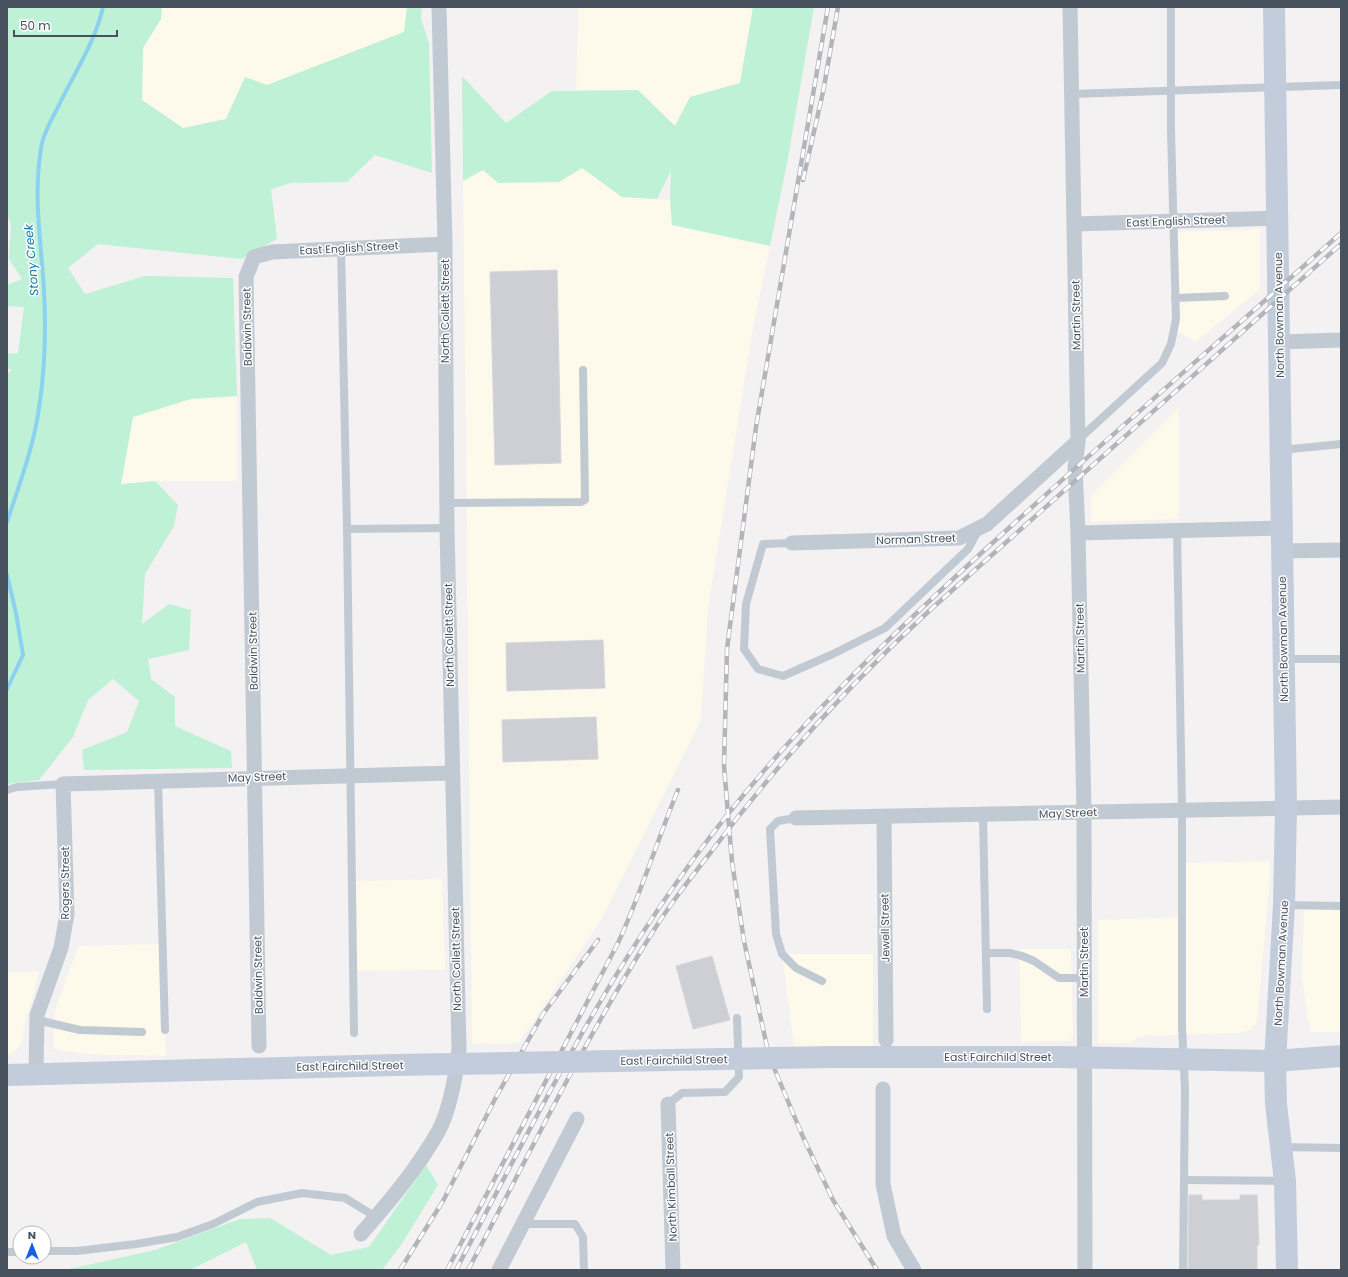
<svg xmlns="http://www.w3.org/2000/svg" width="1348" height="1277" viewBox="0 0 1348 1277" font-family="Poppins,sans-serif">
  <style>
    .commercial { fill: #fdf9eb }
    .green { fill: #bff1d6 }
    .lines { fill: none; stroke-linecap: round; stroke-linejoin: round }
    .stream { stroke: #8bd2ef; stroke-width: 4 }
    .building { fill: #cdcfd5; stroke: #d4d6dc }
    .lane { stroke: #c1cad3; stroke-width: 8 }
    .street { stroke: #c1cad3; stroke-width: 15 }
    .secondary { stroke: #c3ccda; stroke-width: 22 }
    .rail-casing { stroke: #b3b5bb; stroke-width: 4.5 }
    .rail { stroke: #fff; stroke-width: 3; stroke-dasharray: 9; stroke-linecap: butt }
    .secondary-bridge { stroke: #c3ccda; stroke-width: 22 }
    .labels { text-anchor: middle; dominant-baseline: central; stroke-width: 3; stroke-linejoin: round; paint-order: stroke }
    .street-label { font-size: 11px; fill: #48525f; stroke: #fff }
    .water-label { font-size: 12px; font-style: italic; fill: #087aa9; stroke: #fff }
  </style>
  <rect width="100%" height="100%" fill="#f3f1f1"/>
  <g class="commercial">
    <path d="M162 7H407L404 32 267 85 245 77 226 119 183 128 142 100 143 48 161 19Z"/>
    <path d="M578 7H753L740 83 690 97 675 126 638 90 576 91Z"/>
    <path d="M582 167 622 197 670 200 672 225 770 246 753 328 708 608 701 720 602 918 519 1043 472 1044 463 181 483 170 559 182Z"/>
    <path d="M1260 229V289L1196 342 1174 330 1175 232Z"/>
    <path d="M237 396V481H155L121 485 133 417 191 399Z"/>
    <path d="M1179 407V519L1091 522V495Z"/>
    <path d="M1270 861V877L1257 1021 1251 1030 1240 1033 1140 1036 1131 1043H1098V920L1182 917V863Z"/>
    <path d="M442 879 445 970 353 971 352 881Z"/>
    <path d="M1304 906H1341V1032H1310L1302 977Z"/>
    <path d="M163 944 166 1056 85 1054 53 1049 55 1011 78 946Z"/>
    <path d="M1019 949H1071L1073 1035 1070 1041 1021 1042Z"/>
    <path d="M782 954H873V1047H794Z"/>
    <path d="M40 971 24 1026 23 1040 17 1050 7 1056V973Z"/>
  </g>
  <g class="green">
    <path d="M7 7H162L161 19 143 48 142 100 183 128 226 119 245 77 267 85 404 32 407 7H422L421 18 429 44 432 173 375 155 347 182 291 183 271 189 277 239 241 259 98 244 68 268 85 294 145 276 233 278 237 396 191 399 133 417 121 484 155 481 178 505 174 526 145 574 142 624 169 604 191 610 189 650 148 659 151 679 175 697V726L231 751 232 768 84 770 82 750 127 732 139 701 113 679 88 700 73 737 39 780 7 784V375L12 369H7V354L18 353 24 307 7 306V285L22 279 9 259 11 224 7 215Z"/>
    <path d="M753 7H814L788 158 770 246 672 225 670 200 671 171 657 199 622 197 582 168 559 182 498 183 483 170 463 181 462 76 506 123 552 91 638 90 675 126 690 97 740 83Z"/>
    <path d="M426 1165 438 1185 401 1245 382 1270H257L246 1242 190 1270H65L155 1250 240 1219 270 1218 331 1255 369 1247Z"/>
  </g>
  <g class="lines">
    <g class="stream">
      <path d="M7 522C19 485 34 446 39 408 45 370 46 329 44 290 41 239 33 199 41 148 43 135 51 120 57 109 73 75 95 43 103 7"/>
      <path d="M7 575 16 613 23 655 7 689"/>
    </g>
  </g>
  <g class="building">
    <path d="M557 270 561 463 495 465 490 272Z"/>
    <path d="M603 640 605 688 507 691 506 643Z"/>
    <path d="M596 717 598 759 503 762 502 720Z"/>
    <path d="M712 956 730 1020 693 1029 676 966Z"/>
    <path d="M1189 1195H1202V1200H1240V1195H1257L1259 1245H1257V1270H1188Z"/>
  </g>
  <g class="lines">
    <g class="lane">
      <path d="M1072 94 1341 85"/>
      <path d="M341 248 347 529 354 1033"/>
      <path d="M1175 298 1225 296"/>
      <path d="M1078 440 1162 363 1171 344 1176 319 1171 131V7"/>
      <path d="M1281 450 1341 444"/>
      <path d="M447 503 581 502 585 500 583 370"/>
      <path d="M347 529 447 528"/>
      <path d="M1177 531 1182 809V1027L1185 1090 1183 1270"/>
      <path d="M792 543 763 544 746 604 744 649 758 669 783 676 833 654 885 628 968 549 978 531"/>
      <path d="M1284 659H1341"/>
      <path d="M158 780 165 1030"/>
      <path d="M7 790 17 787 63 784"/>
      <path d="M983 815 987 1009"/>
      <path d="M796 818 778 821 770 829 776 934 782 954 796 968 822 981"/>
      <path d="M1284 905 1341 906"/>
      <path d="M987 953H1010L1022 956 1034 961 1059 978H1084"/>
      <path d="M37 1020 80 1030 142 1032"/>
      <path d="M668 1104 682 1093 725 1092 739 1077 737 1018"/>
      <path d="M1282 1147 1341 1148"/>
      <path d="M1184 1180 1285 1181"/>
      <path d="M523 1224H575L583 1237 584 1270"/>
      <path d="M44 1251H77L136 1244 177 1237 213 1224 257 1202 302 1193 345 1198 376 1217"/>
      <path d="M7 1252H20"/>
    </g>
    <g class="street">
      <path d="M1070 7 1078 441 1075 468 1078 533 1084 812 1085 1270"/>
      <path d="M1074 224 1278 218"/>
      <path d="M1279 342 1341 340"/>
      <path d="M1078 533 1281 528"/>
      <path d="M792 543 959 538 987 524 1078 441"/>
      <path d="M1281 551 1341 550"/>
      <path d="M884 817 886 1040"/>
      <path d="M796 818 1341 807"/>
      <path d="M259 1046 246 277 254 257 272 252 445 244"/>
      <path d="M36 1074 37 1015 61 948 67 914 63 784 452 773"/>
      <path d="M883 1089V1184L894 1236 914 1270"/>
      <path d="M668 1104 673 1270"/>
      <path d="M361 1234C389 1202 417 1169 438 1132 450 1110 456 1074 459 1049L447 528 445 244 439 7"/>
      <path d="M499 1270 577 1119"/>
    </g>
    <g class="secondary">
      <path d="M1274 7 1286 808 1284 905 1275 1061 1276 1104 1285 1181 1287 1270"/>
      <path d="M831 1057H1056L1275 1061 1341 1056"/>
      <path d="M7 1075 395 1065"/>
    </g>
    <g class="rail-casing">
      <g id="rail">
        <path d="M828 7 756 427 727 649 724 766 732 862 744 941 769 1056 803 1137 833 1200 877 1270"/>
        <path d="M803 180 823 92 838 7"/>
        <path d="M400 1270 443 1201 495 1099 543 1014 598 940"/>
        <path d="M447 1270 618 943C641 893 657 841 678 790"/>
        <path d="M456 1270C530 1130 600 985 695 857 786 733 897 629 1010 527 1119 428 1231 331 1341 233"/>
        <path d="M468 1270C527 1159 582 1044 649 938 667 908 689 880 711 852 776 765 849 685 929 611L1341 244"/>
      </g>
    </g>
    <use href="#rail" class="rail"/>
    <path class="secondary-bridge" d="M395 1065 831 1057"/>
  </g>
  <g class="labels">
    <g class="street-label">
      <text transform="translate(1176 221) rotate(-2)">East English Street</text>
      <text transform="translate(349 248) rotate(-3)">East English Street</text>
      <text transform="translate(445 311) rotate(-90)">North Collett Street</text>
      <text transform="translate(1076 315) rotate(-91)">Martin Street</text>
      <text transform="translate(1279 315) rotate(-91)">North Bowman Avenue</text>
      <text transform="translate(247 327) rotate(-91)">Baldwin Street</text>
      <text transform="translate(916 539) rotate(-2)">Norman Street</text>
      <text transform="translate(449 635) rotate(-91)">North Collett Street</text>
      <text transform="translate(1080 638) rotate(-91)">Martin Street</text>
      <text transform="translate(1283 639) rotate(-91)">North Bowman Avenue</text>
      <text transform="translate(253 651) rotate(-91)">Baldwin Street</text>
      <text transform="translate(257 777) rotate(-2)">May Street</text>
      <text transform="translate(1068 813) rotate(-2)">May Street</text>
      <text transform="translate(65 883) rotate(-90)">Rogers Street</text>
      <text transform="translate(885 928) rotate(-91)">Jewell Street</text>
      <text transform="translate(456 959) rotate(-91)">North Collett Street</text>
      <text transform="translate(1084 962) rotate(-90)">Martin Street</text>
      <text transform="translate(1281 963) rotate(-87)">North Bowman Avenue</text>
      <text transform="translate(258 975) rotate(-91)">Baldwin Street</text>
      <text x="998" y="1057">East Fairchild Street</text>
      <text transform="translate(674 1060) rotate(-1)">East Fairchild Street</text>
      <text transform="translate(350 1066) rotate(-1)">East Fairchild Street</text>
      <text transform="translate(671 1187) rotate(-92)">North Kimball Street</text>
    </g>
    <g class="water-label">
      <text transform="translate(31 260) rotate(-95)">Stony Creek</text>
    </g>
  </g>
  <rect width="1348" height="1277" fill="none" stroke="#48525f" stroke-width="16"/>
  <g transform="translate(32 1245)"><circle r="19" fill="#ffffff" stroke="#b6babf"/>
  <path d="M0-3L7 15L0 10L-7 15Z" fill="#1460e9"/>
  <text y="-6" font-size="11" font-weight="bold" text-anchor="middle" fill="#48525f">N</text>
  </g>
  <path d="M14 30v6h103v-6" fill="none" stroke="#48525f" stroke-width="2"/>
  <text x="20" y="30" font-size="12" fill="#48525f" stroke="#ffffff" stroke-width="3" paint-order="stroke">50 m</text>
</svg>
